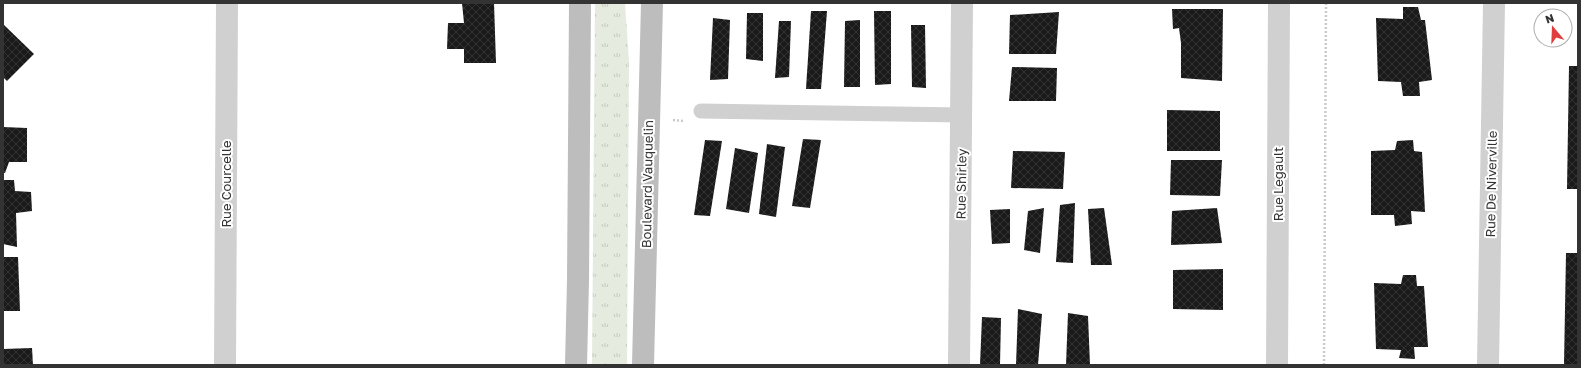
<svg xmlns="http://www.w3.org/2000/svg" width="1581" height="368" viewBox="0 0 1581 368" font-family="'Golos Text',sans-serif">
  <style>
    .grass { fill: url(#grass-tufts) }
    .building { fill: url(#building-cross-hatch) }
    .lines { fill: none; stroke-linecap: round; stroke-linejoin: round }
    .path { stroke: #cacaca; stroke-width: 2.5; stroke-dasharray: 2 2; stroke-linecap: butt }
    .lane { stroke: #d0d0d0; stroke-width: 15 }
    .street { stroke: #d0d0d0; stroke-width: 22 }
    .secondary { stroke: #bdbdbd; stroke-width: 22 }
    .labels { text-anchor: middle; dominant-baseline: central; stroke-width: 4; stroke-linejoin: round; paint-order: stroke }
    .street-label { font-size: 13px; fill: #333; stroke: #fff }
  </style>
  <defs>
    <pattern id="grass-tufts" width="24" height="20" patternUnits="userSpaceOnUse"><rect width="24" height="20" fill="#e5ebdf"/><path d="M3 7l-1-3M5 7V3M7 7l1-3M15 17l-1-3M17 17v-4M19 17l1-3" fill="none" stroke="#c5cac0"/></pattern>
    <pattern id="building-cross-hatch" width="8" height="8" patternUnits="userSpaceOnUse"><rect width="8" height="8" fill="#1a1a1a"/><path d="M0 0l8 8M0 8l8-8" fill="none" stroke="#333"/></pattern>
  </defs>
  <rect width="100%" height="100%" fill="#fff"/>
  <path class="grass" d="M595 3H625L629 62 627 365H592Z"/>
  <g class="building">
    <path d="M462 3H494L496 63H464V49H447L448 23H464Z"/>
    <path d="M1403 7H1418L1421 20H1425L1432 80 1419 82 1420 96H1403L1401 82 1378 81 1376 18 1403 19Z"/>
    <path d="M1172 9H1223L1222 81 1181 78V43L1179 28 1173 29Z"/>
    <path d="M811 11H827L821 89H806Z"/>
    <path d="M874 11H891V84L875 85Z"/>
    <path d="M1059 12 1056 54H1009L1010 15Z"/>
    <path d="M747 13H763V61L746 59Z"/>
    <path d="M713 18 730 20 728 79 710 80Z"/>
    <path d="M860 20V87H844L845 21Z"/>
    <path d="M779 21H791L789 77 775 78Z"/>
    <path d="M3 24 34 54 7 81 3 77Z"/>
    <path d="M911 25H925L926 88 912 87Z"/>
    <path d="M1569 66H1578V189H1567Z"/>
    <path d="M1012 67 1057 68 1056 101H1009Z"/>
    <path d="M1167 110 1220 111V151H1167Z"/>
    <path d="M3 127 27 128V162H9L5 173H3Z"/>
    <path d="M803 139 821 140 810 208 792 206Z"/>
    <path d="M705 140 722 141 710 216 694 215Z"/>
    <path d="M1413 140 1414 151 1422 152 1425 212 1411 211 1412 224 1395 226 1394 215H1371V151L1395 150 1397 141Z"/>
    <path d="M767 144 785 147 776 217 759 214Z"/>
    <path d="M735 148 758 153 749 213 726 209Z"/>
    <path d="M1013 151 1065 152 1063 189 1011 188Z"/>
    <path d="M1171 160H1222L1220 196 1170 195Z"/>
    <path d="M3 180H14L15 191 31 192 32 211 16 213 17 247 3 244Z"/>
    <path d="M1075 203 1073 263 1056 262 1060 205Z"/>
    <path d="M1044 208 1040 253 1024 250 1028 211Z"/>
    <path d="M1104 208 1112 265H1091L1088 209Z"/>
    <path d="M1217 208 1222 243 1171 245 1172 211Z"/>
    <path d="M1010 209V243L992 244 990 210Z"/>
    <path d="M1566 253H1578V365H1564Z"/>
    <path d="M3 257H18L20 311H3Z"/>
    <path d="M1223 269V310L1173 309V270Z"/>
    <path d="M1403 275H1416L1417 286H1424L1428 347H1414L1415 359 1399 358 1401 350 1376 349 1374 283 1401 284Z"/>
    <path d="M1018 309 1042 314 1038 365H1016Z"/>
    <path d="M1068 313 1088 316 1090 365H1066Z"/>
    <path d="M982 317 1001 318 1000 365H980Z"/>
    <path d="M32 348 33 365H3V349Z"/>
  </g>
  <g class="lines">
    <g class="path">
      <path d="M673 120 683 121"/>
      <path d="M1324 365 1326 3"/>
    </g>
    <path class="lane" d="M701 111 962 115"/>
    <g class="street">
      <path d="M225 365 227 3"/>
      <path d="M959 365 962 3"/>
      <path d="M1277 365 1279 3"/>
      <path d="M1488 365 1494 3"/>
    </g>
    <g class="secondary">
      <path d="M576 365 578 280 580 3"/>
      <path d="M643 365 652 3"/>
    </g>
  </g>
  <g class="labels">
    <g class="street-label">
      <text transform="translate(226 184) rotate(-90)">Rue Courcelle</text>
      <text transform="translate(647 184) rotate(-89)">Boulevard Vauquelin</text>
      <text transform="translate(961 184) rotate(-89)">Rue Shirley</text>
      <text transform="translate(1278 184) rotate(-90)">Rue Legault</text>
      <text transform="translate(1491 184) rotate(-89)">Rue De Niverville</text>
    </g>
  </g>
  <rect width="1581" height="368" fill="none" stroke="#333333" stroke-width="8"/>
  <g transform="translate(1553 28) rotate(341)"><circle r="19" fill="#ffffff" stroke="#adadad"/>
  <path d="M0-3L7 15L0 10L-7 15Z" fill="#e03e3e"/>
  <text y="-6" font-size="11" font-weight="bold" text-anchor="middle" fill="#333333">N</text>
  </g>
</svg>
